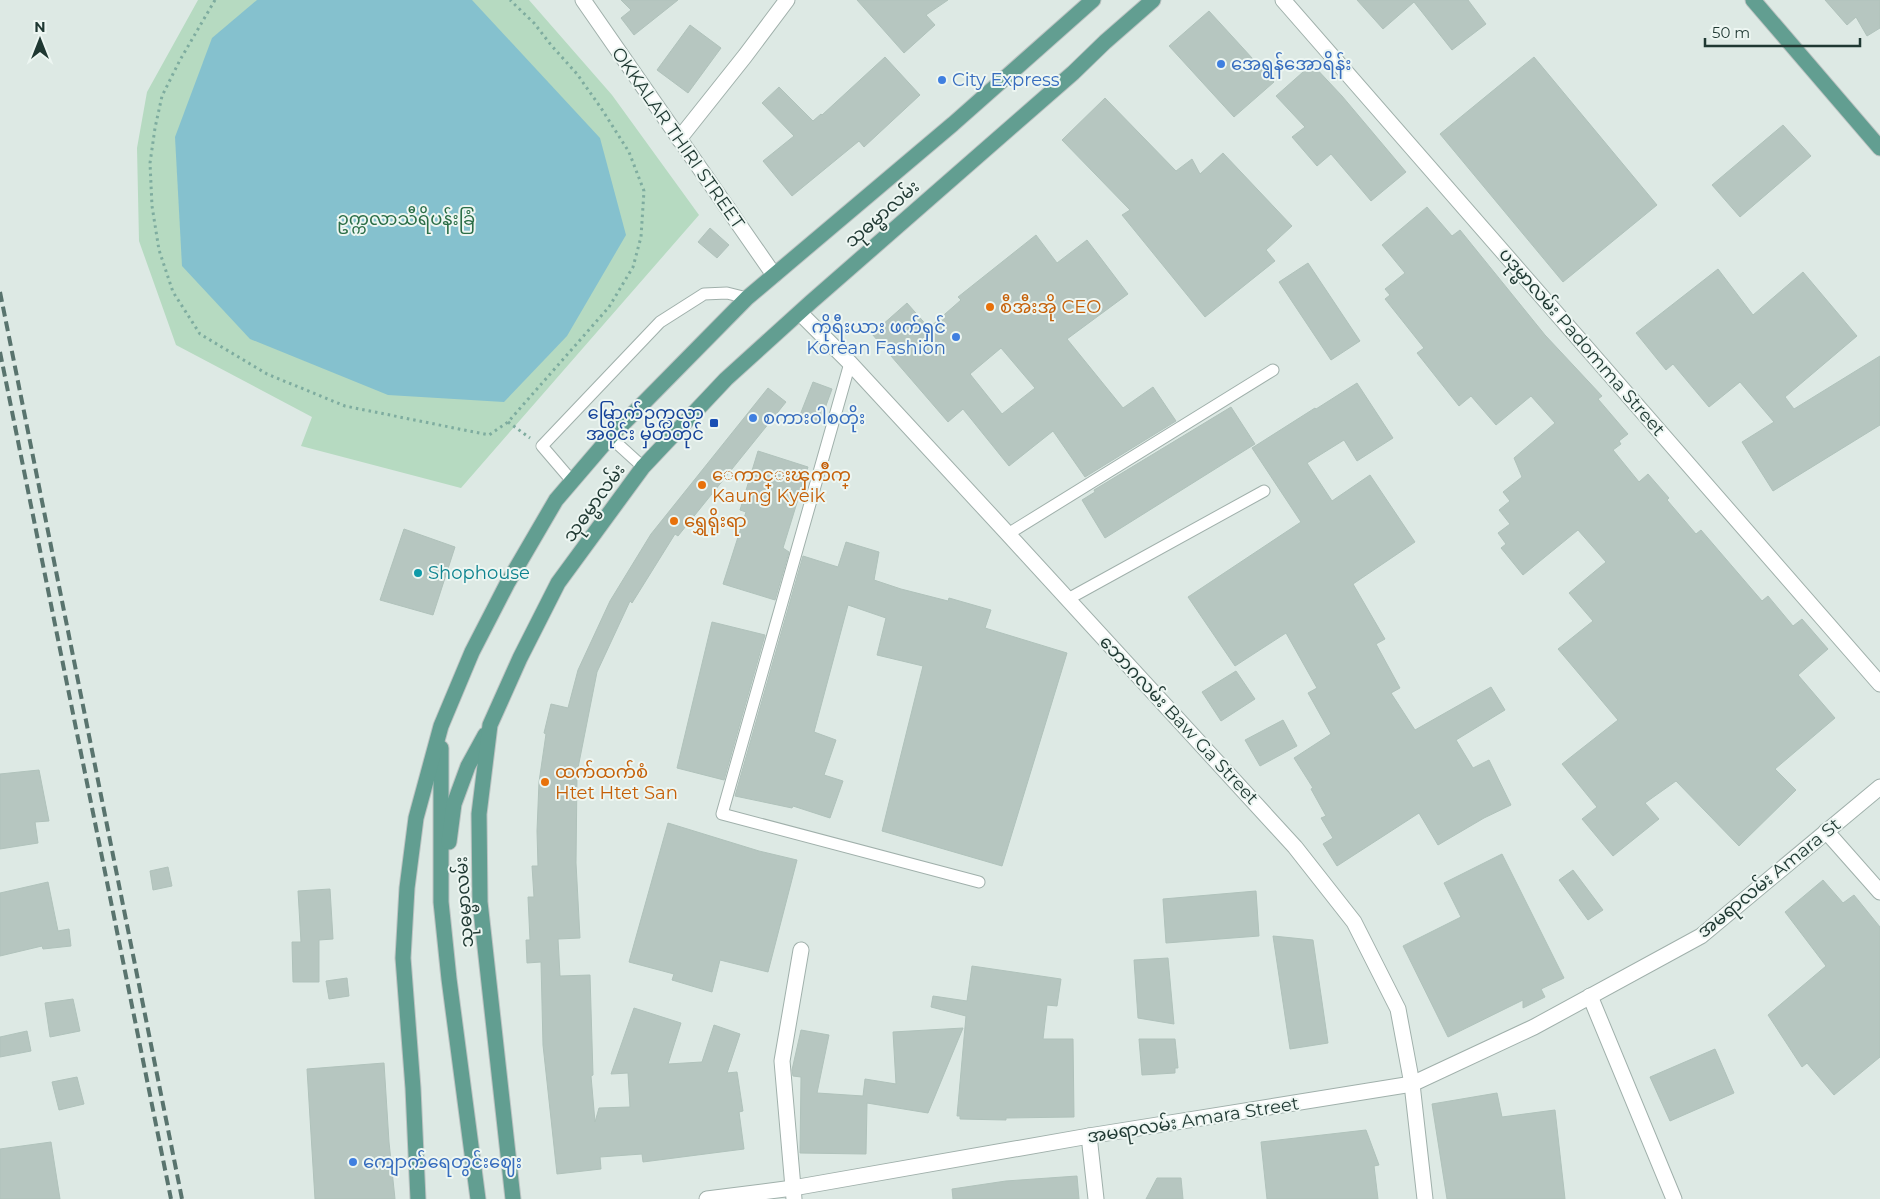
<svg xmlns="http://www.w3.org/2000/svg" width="1880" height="1199" viewBox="0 0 1880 1199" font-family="Montserrat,'Noto Sans Myanmar',sans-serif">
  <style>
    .green { fill: #b6dac1 }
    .water { fill: #85c1ce }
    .building { fill: #b6c6c0; stroke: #b0c2bb; fill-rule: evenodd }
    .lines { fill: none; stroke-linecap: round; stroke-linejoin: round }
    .service-casing { stroke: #a0b0ab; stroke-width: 13 }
    .minor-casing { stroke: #a0b0ab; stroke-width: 17 }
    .primary-casing { stroke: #bcc3c2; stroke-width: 17 }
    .path { stroke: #7eac9f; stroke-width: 3; stroke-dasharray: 2.5 4; stroke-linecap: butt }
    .service { stroke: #fff; stroke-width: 11 }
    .minor { stroke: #fff; stroke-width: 15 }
    .primary { stroke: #629e91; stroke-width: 15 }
    .rail { stroke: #59746e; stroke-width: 4; stroke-dasharray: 10 5; stroke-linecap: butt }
    .shop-dot { fill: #3f7fe0; stroke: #edf6f2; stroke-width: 2 }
    .food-dot { fill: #e8710a; stroke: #edf6f2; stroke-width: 2 }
    .transit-dot { fill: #1a4fb4; stroke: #edf6f2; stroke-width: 2 }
    .culture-dot { fill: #0f9aa8; stroke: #edf6f2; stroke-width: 2 }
    .labels { text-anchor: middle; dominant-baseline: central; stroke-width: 4; stroke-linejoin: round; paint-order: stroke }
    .shop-label { font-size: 18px; fill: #366cbe; stroke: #edf6f2; text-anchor: start }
    .street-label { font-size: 18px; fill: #1f3832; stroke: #edf6f2 }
    .park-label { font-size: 18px; fill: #2b6e47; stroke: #edf6f2 }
    .food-label { font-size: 18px; fill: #c56008; stroke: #edf6f2; text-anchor: start }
    .transit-label { font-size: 18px; fill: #164399; stroke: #edf6f2; text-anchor: end }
    .culture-label { font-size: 18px; fill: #0d838f; stroke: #edf6f2; text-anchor: start }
  </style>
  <rect width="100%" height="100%" fill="#dde9e4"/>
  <path class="green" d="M198 0H529L612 95 699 215 461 488 301 446 312 417 176 345 139 241 137 148 147 92Z"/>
  <path class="water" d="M257 0H472L600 138 626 235 567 336 504 402 388 395 250 339 182 266 175 137 212 38Z"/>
  <g class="building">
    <path d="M621 0H678L634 35 621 18 631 10Z"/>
    <path d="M857 0H948L926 15 935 25 904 53Z"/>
    <path d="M1357 0H1468L1486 24 1452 50 1414 2 1383 29Z"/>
    <path d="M1825 0H1880V28L1867 36 1856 17 1847 25Z"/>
    <path d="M1209 11 1274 82 1234 117 1169 46Z"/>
    <path d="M690 25 721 48 688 93 657 70Z"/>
    <path d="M885 57 920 95 864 147 859 141 792 196 763 161 794 136 762 103 779 87 813 121 821 114 822 115Z"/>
    <path d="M1534 57 1657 205 1563 282 1440 134Z"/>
    <path d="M1312 64 1342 96 1406 172 1371 201 1331 154 1317 166 1292 137 1305 127 1276 96Z"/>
    <path d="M1105 98 1176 171 1192 159 1200 174 1223 153 1292 226 1266 250 1275 261 1205 317 1122 215 1130 210 1062 140Z"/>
    <path d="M1783 125 1811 156 1740 217 1712 185Z"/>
    <path d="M1427 207 1452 236 1460 230 1545 335 1602 396 1598 399 1628 434 1619 441 1621 444 1613 450 1639 482 1648 474 1669 498 1667 500 1696 534 1701 530 1762 601 1768 596 1793 626 1802 619 1828 649 1798 675 1835 718 1775 769 1796 790 1739 846 1676 781 1645 803 1659 819 1613 856 1582 819 1597 807 1562 764 1618 720 1558 649 1593 621 1569 593 1606 562 1578 530 1523 575 1501 548 1506 544 1498 533 1510 524 1499 510 1510 501 1503 492 1522 477 1514 458 1555 423 1531 396 1496 425 1471 396 1459 406 1417 353 1424 348 1385 299 1390 295 1385 289 1405 273 1382 245Z"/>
    <path d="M710 228 729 245 717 258 698 242Z"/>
    <path d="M1036 235 1057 263 1087 240 1128 294 1067 339 1123 408 1153 387 1176 421 1085 477 1053 431 1009 466 963 409 948 422 872 334 907 303 929 328 961 300 958 297ZM1001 348 1035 388 1002 414 970 374Z"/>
    <path d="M1308 263 1360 341 1331 360 1279 282Z"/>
    <path d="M1718 269 1753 315 1803 272 1857 336 1785 397 1794 409 1880 356V425L1773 491 1742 442 1774 422 1740 382 1709 407 1673 364 1666 370 1636 333Z"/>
    <path d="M813 382 832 389 820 422 800 415Z"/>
    <path d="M1357 383 1393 438 1357 461 1344 440 1307 463 1332 501 1370 475 1415 542 1353 584 1385 639 1376 644 1400 688 1391 693 1415 730 1491 687 1505 710 1456 740 1473 768 1489 760 1511 805 1484 818 1438 845 1419 813 1337 866 1323 844 1333 838 1321 818 1326 816 1311 789 1313 788 1294 758 1331 734 1308 693 1317 688 1286 633 1235 666 1188 597 1301 522 1252 448 1315 408 1316 409Z"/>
    <path d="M768 388 786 402 678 536 675 534 632 603 630 601 597 672 577 773 576 863 580 938 558 939 560 976 590 975 593 1075 591 1076 595 1122 599 1108 630 1107 628 1073 611 1074 634 1008 681 1023 668 1064 702 1062 714 1025 740 1034 727 1073 737 1072 743 1111 739 1112 744 1149 643 1162 642 1154 600 1157 601 1169 557 1174 543 1045 541 962 527 963 526 940H530L528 897H534L532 866H538L537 831 539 782 546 734 544 733 551 704 568 708 578 670 610 601 651 534Z"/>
    <path d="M1231 407 1255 444 1105 538 1082 500 1095 492 1094 490Z"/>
    <path d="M758 451 808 467 783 548 789 552 775 600 723 584 746 512 740 510Z"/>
    <path d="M404 529 455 547 433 615 380 600Z"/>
    <path d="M846 542 879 552 874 580 901 589 948 601 949 598 991 610 985 628 1067 653 1002 866 882 831 923 666 877 655 886 618 848 605 814 732 836 740 824 775 843 781 830 818 793 806 792 808 735 796 803 556 838 567Z"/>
    <path d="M712 622 765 635 724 780 677 768Z"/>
    <path d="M1236 671 1255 699 1221 721 1202 692Z"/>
    <path d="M1283 720 1297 746 1260 766 1245 740Z"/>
    <path d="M39 770 49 821 35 822 38 843 0 849V774Z"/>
    <path d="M668 823 759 851 797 860 768 972 720 960 712 992 672 980 674 974 629 962Z"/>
    <path d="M1502 854 1564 978 1541 989 1545 997 1523 1008V1000L1448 1037 1403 946 1461 917 1444 883Z"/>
    <path d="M168 867 172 886 153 890 150 871Z"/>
    <path d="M1573 870 1603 910 1588 920 1559 880Z"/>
    <path d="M1823 880 1843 903 1854 895 1880 927V1057L1834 1095 1807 1063 1802 1067 1768 1015 1826 966 1785 912Z"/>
    <path d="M48 882 58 931 69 929 71 946 43 949 42 946 0 956V893Z"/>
    <path d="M330 889 333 939 319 940V982H293L292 942H301L298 891Z"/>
    <path d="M1256 891 1259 936 1166 943 1163 899Z"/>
    <path d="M1273 936 1313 940 1328 1043 1290 1049Z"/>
    <path d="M1168 958 1174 1024 1138 1018 1134 960Z"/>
    <path d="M972 966 1061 979 1057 1006 1047 1005 1043 1039H1073L1074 1117 1006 1118V1120L960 1119V1116H957L966 1016 931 1007 933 996 967 1001Z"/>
    <path d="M347 978 349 996 329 999 326 981Z"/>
    <path d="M73 999 80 1031 50 1037 45 1003Z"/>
    <path d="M963 1028 928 1113 867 1103 866 1154 800 1153 801 1077 793 1076 792 1070 801 1030 829 1035 817 1093 863 1096 865 1079 896 1084 893 1032Z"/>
    <path d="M27 1031 31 1051 0 1057V1037Z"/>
    <path d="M1139 1039H1175L1178 1068H1175V1073L1142 1075Z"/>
    <path d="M1715 1049 1734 1093 1670 1121 1650 1077Z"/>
    <path d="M384 1063 389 1142 395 1199H315L307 1069Z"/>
    <path d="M77 1077 84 1104 59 1110 52 1082Z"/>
    <path d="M1497 1093 1502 1117 1555 1110 1565 1199H1447L1432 1104Z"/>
    <path d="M1366 1130 1379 1165 1374 1166 1378 1199H1267L1261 1142Z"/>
    <path d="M51 1142 60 1199H0V1149Z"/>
    <path d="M1077 1176 1079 1199H953L952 1189 1006 1181Z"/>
    <path d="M1157 1178H1181L1183 1199H1146Z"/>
  </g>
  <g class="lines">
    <g class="service-casing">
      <g id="service">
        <path d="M850 363 722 814 979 882"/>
        <path d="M610 437 643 467"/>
        <path d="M572 481 542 446 660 322 704 294 727 293 747 298"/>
        <path d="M1008 534 1273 370"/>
        <path d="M1068 599 1264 491"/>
      </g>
    </g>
    <g class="minor-casing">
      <g id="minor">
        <path d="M583 0 774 275"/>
        <path d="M1283 0 1880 684"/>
        <path d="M679 139 745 56 787 0"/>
        <path d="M800 313 850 363 1008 534 1295 847 1354 922 1398 1009 1412 1084 1425 1199"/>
        <path d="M1826 831 1880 892"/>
        <path d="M1590 996 1674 1199"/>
        <path d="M1089 1136 1096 1199"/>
        <path d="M707 1199 793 1188 1089 1136 1412 1084 1534 1027 1701 936 1880 787"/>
        <path d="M794 1199 782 1061 801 950"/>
      </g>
    </g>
    <g class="primary-casing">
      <g id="primary">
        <path d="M1753 0 1880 148"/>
        <path d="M441 748V902L449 979 478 1199"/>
        <path d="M449 842 454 804 468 766 485 735"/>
        <path d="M418 1199 413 1088 403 958 407 888 416 818 441 726 472 652 507 584 556 500 610 437 747 298 953 124 1093 0"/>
        <path d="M513 1199 480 902 479 814 490 725 520 658 558 583 643 467 726 379 811 302 1073 73 1105 42 1153 0"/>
      </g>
    </g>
    <g class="path">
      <path d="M215 0 180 60 162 96 155 128 150 163 152 206 159 250 173 292 200 334 267 374 345 406 489 435 508 422 609 307 633 267 641 237 644 191 629 152 601 108 577 74 551 45 534 23 510 0"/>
      <path d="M508 422 530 438"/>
    </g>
    <use href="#service" class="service"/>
    <use href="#minor" class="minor"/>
    <use href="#primary" class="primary"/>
    <g class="rail">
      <path d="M0 292 182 1199"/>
      <path d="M0 352 171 1199"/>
    </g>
  </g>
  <g class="shop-dot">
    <circle cx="1221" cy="64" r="5"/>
    <circle cx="942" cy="80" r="5"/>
    <circle cx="956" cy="337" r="5"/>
    <circle cx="753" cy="418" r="5"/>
    <circle cx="353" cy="1162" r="5"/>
  </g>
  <g class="food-dot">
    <circle cx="990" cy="307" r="5"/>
    <circle cx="702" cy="485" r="5"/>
    <circle cx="674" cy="521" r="5"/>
    <circle cx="545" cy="782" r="5"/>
  </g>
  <rect class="transit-dot" x="709" y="418" width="10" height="10" rx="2.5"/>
  <circle class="culture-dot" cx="418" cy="573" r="5"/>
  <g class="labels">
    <g class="shop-label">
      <text x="1231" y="64">အေရွန်အောရိန်း</text>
      <text x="952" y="80">City Express</text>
      <text x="946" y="327" text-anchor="end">ကိုရီးယား ဖက်ရှင်<tspan x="946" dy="21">Korean Fashion</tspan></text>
      <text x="763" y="418">စကားဝါစတိုး</text>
      <text x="363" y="1162">ကျောက်ရေတွင်းဈေး</text>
    </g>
    <g class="street-label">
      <text transform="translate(678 138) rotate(55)">OKKALAR THIRI STREET</text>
      <text transform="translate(882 214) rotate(-41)">သုဓမ္မာလမ်း</text>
      <text transform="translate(1582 342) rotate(49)">ပဒုမ္မာလမ်း Padomma Street</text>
      <text transform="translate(594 503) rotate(-54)">သုဓမ္မာလမ်း</text>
      <text transform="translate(1179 720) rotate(47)">ဘောဂလမ်း Baw Ga Street</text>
      <text transform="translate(1769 878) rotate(-39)">အမရာလမ်း Amara St</text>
      <text transform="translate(464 902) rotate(-94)">သုဓမ္မာလမ်း</text>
      <text transform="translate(1193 1120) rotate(-9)">အမရာလမ်း Amara Street</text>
    </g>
    <g class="park-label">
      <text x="406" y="219">ဥက္ကလာသီရိပန်းခြံ</text>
    </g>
    <g class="food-label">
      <text x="1000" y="307">စီအီးအို CEO</text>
      <text x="712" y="475">ေကာင္းၾကိဳက္<tspan x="712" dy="21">Kaung Kyeik</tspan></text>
      <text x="684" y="521">ရွှေရိုးရာ</text>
      <text x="555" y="772">ထက်ထက်စံ<tspan x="555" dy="21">Htet Htet San</tspan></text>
    </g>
    <g class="transit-label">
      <text x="704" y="413">မြောက်ဥက္ကလာ<tspan x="704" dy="21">အဝိုင်း မှတ်တိုင်</tspan></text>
    </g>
    <g class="culture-label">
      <text x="428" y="573">Shophouse</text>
    </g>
  </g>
  <g transform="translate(40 40)" stroke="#edf6f2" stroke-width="4" paint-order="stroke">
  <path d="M0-4L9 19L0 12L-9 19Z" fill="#1f3832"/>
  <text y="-8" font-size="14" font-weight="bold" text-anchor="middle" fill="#1f3832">N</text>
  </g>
  <path d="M1705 38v8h155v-8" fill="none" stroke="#1f3832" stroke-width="2.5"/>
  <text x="1712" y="38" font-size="15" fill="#1f3832" stroke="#edf6f2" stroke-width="4" paint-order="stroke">50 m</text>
</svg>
